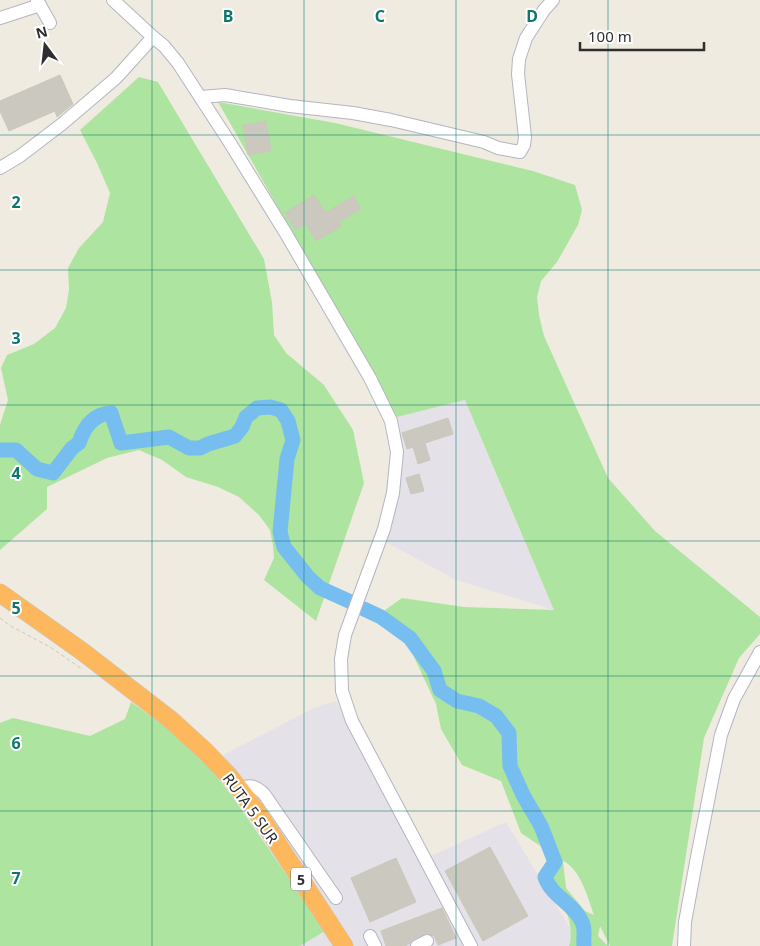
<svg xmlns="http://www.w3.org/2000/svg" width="760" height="946" viewBox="0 0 760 946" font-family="'Noto Sans',sans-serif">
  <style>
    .industrial { fill: #e4e1e8 }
    .green { fill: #ade49f; fill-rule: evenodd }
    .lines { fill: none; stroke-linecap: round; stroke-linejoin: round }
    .river { stroke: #76beef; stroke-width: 15 }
    .building { fill: #cbc9bf; stroke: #cbc7ba }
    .minor-casing { stroke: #b4b5c1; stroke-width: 14 }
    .highway-casing { stroke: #c9c9c9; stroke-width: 19 }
    .path { stroke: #c9c9c9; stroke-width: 1; stroke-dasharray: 4 2.5; stroke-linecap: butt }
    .minor { stroke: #fff; stroke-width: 12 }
    .highway { stroke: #fdb85d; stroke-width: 18 }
    .grid { fill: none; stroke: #0f766e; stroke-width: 1; stroke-opacity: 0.55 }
    .labels { text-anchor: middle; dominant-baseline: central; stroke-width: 4; stroke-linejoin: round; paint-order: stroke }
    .shield { fill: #fff; stroke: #6d6d6d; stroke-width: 1 }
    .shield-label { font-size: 14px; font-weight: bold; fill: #2e2e2e }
    .street-label { font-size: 15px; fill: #2e2e2e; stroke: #fff }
    .grid-label { font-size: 16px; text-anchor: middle; font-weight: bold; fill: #0f766e; stroke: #fff; stroke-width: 4; stroke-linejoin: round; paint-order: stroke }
  </style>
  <rect width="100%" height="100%" fill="#efebe1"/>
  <g class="industrial">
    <path d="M465 400 554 610 456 580 384 541 403 453 397 417Z"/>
    <path d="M336 701 422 860 506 822 573 933 569 946H300L325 931 230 793 206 764 314 708Z"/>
  </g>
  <g class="green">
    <path d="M139 77 158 82 264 259 272 302 274 335 286 353 324 385 353 430 364 483 316 621 264 580 274 558 273 545 270 530 259 515 239 497 218 487 186 477 162 460 139 450 107 458 47 487V509L0 550V425L8 400 1 368 7 355 34 344 55 328 66 308 69 290 68 268 79 248 103 222 110 193 97 163 80 130Z"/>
    <path d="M218 102 335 123 533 171 575 185 582 210 578 225 557 262 541 281 537 297 539 315 544 336 608 478 655 531 760 617V634L739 658 704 738 672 946H610L600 926 598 936 608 946H569C573 934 570 920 565 908 557 889 533 883 557 862V857L521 833 501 781 462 765 441 729 436 704 407 642 385 610 402 598 464 607 554 610 465 400 397 417ZM563 861C580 868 588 898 594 915L585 911 566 888Z"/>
    <path d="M131 702 175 734 206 764 230 793 325 931 300 946H0V723L13 718 90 736 125 719Z"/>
  </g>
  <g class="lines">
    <g class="river">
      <path d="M0 450H16L37 469 53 473 72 448 79 443C84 427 93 414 111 413L121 443 169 437 189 448H200L208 444 235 436 242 427 246 417 257 408 270 407 281 410 288 421 293 440 287 459 280 532 284 547 308 577 320 588 351 602"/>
      <path d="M364 609 381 617 410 638 434 671 440 690 457 701 479 706 496 716 509 733 510 766 523 795 541 826 555 862 545 877C551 896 574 904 582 922 586 930 583 938 584 946"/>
    </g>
  </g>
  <g class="building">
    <path d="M60 75 73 104 57 117 55 111 9 131 0 111V101Z"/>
    <path d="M266 121 271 151 248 155 243 125Z"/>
    <path d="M314 195 325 213 354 196 361 209 339 222 341 226 316 241 306 224 295 230 285 213Z"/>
    <path d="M448 418 453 434 425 443 430 460 418 464 413 447 407 449 402 433Z"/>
    <path d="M419 474 424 491 411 494 406 478Z"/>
    <path d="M490 847 528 916 483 941 445 871Z"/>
    <path d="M396 858 416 902 370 922 351 878Z"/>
    <path d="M442 908 456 938 438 945 434 936 427 933 413 939 409 944 404 946H386L381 931Z"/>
  </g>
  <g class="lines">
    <g class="minor-casing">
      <g id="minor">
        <path d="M37 0 50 23"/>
        <path d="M0 18 40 5"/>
        <path d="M153 37 164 46 178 63 230 143 285 232 370 378 391 421 397 452 393 493 384 529 345 635 341 659 342 691 352 721 471 946"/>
        <path d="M201 97 225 95 290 106 353 113 391 120 484 142 498 148 520 152 524 145 525 137 518 74 519 59 526 38 544 10 553 0"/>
        <path d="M0 168 20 156 62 124 116 78 153 37 113 0"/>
        <path d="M240 789C250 784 256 786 264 794L336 898"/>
        <path d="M370 936 375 946"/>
        <path d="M417 946 427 941"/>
        <path d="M684 946 685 922 697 857 721 735 734 699 760 652"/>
      </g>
    </g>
    <g class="highway-casing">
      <path id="highway" d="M0 593 83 652 171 720 206 752 229 776 257 812 344 946"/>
    </g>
    <path class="path" d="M0 618 9 625 50 647 82 669"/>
    <use href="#minor" class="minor"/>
    <use href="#highway" class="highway"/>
  </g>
  <path class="grid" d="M152 0V946M304 0V946M456 0V946M608 0V946M0 135H760M0 270H760M0 405H760M0 541H760M0 676H760M0 811H760"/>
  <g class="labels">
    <rect class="shield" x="291" y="867.5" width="20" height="23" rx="4"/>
    <g class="shield-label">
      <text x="301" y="879">5</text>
    </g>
    <g class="street-label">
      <text transform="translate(251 808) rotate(54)">RUTA 5 SUR</text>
    </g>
  </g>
  <g class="grid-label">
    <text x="228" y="22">B</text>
    <text x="380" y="22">C</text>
    <text x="532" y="22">D</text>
    <text x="16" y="208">2</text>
    <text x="16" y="344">3</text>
    <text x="16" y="479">4</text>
    <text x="16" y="614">5</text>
    <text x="16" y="749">6</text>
    <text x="16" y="884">7</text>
  </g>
  <g transform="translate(45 45) rotate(345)" stroke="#ffffff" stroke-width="4" paint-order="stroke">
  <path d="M0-4L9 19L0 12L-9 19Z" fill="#2e2e2e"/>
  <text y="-8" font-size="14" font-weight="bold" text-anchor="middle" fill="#2e2e2e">N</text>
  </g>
  <path d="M580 42v8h124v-8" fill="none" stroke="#2e2e2e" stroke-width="2.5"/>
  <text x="588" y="42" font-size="15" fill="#2e2e2e" stroke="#ffffff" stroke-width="4" paint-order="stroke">100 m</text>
</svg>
